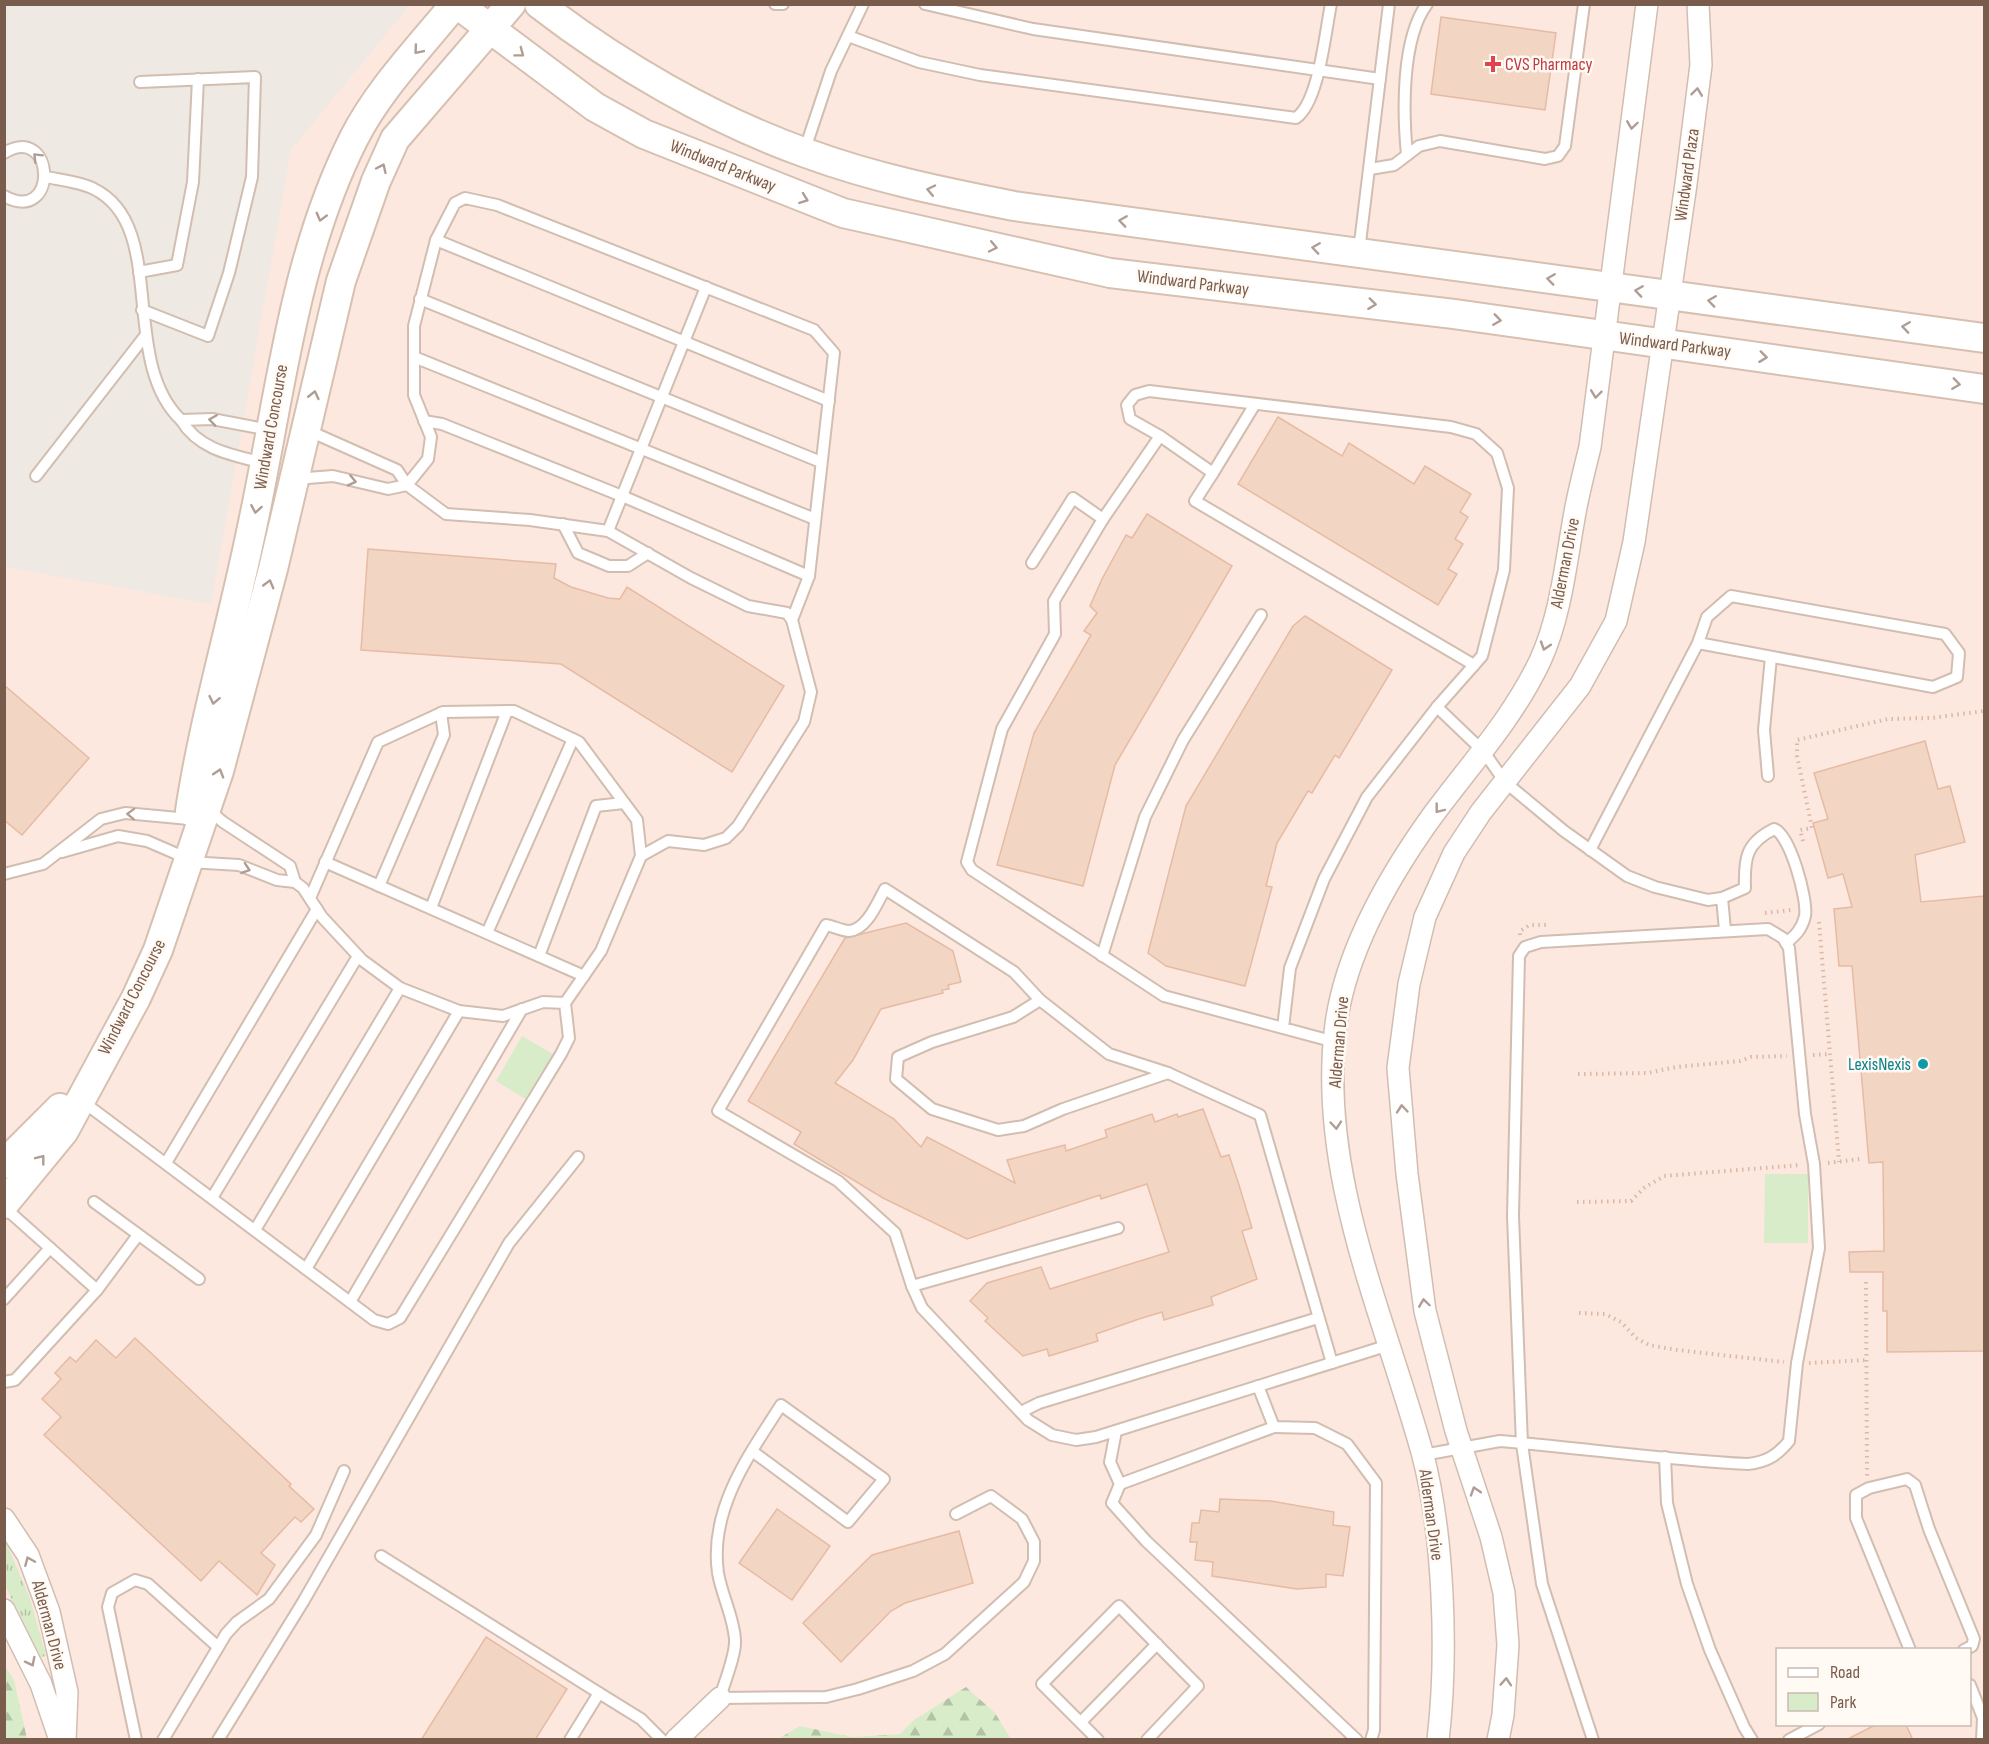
<svg xmlns="http://www.w3.org/2000/svg" width="1989" height="1744" viewBox="0 0 1989 1744" font-family="'Sofia Sans Condensed',sans-serif">
  <style>
    .commercial { fill: #fde8e0; fill-rule: evenodd }
    .industrial { fill: #efe9e4 }
    .grass { fill: url(#grass-tufts) }
    .forest { fill: url(#forest-firs) }
    .park { fill: #d8ecc9 }
    .building { fill: #f3d5c3; stroke: #e6bba3; stroke-width: 1.5 }
    .lines { fill: none; stroke-linecap: round; stroke-linejoin: round }
    .lane-casing { stroke: #d1beb0; stroke-width: 14 }
    .street-casing { stroke: #d1beb0; stroke-width: 24 }
    .secondary-casing { stroke: #d6c0b0; stroke-width: 32 }
    .path { stroke: #d9b8a5; stroke-width: 4; stroke-dasharray: 1.5 4.5; stroke-linecap: butt }
    .lane { stroke: #fff; stroke-width: 10 }
    .street { stroke: #fff; stroke-width: 21 }
    .secondary { stroke: #fff; stroke-width: 28 }
    .oneway { stroke: #af9d94 }
    .health-dot { fill: #e0444e; stroke: #fffaf3; stroke-width: 2 }
    .culture-dot { fill: #0f9aa8; stroke: #fffaf3; stroke-width: 2 }
    .labels { text-anchor: middle; dominant-baseline: central; stroke-width: 5; stroke-linejoin: round; paint-order: stroke }
    .health-label { font-size: 18px; fill: #be3a42; stroke: #fffaf3; text-anchor: start }
    .street-label { font-size: 18px; fill: #7a5c4d; stroke: #fffaf3 }
    .culture-label { font-size: 18px; fill: #0d838f; stroke: #fffaf3; text-anchor: end }
  </style>
  <defs>
    <pattern id="grass-tufts" width="24" height="20" patternUnits="userSpaceOnUse" patternTransform="scale(1.5)"><rect width="24" height="20" fill="#d8ecc9"/><path d="M3 7l-1-3M5 7V3M7 7l1-3M15 17l-1-3M17 17v-4M19 17l1-3" fill="none" stroke="#b4c2a5"/></pattern>
    <pattern id="forest-firs" width="22" height="20" patternUnits="userSpaceOnUse" patternTransform="scale(1.5)"><rect width="22" height="20" fill="#d8ecc9"/><path d="M5 1l3.5 6h-7zM16 11l3.5 6h-7z" fill="#b4c2a5"/></pattern>
  </defs>
  <rect width="100%" height="100%" fill="#fdf6ec"/>
  <path class="commercial" d="M5 5H1984V1739L5 1740ZM1778 1650H1970V1724H1778Z"/>
  <path class="industrial" d="M4 5H410L291 150 211 604 5 567Z"/>
  <path class="grass" d="M5 1540 30 1598 46 1656 41 1657 5 1586Z"/>
  <g class="forest">
    <path d="M4 1664 14 1680 27 1739H5Z"/>
    <path d="M966 1687 995 1713 1011 1739H778L800 1726 852 1737 900 1734 914 1720Z"/>
  </g>
  <g class="park">
    <path d="M522 1036 553 1054 525 1099 496 1081Z"/>
    <path d="M1765 1174H1808V1243H1764Z"/>
  </g>
  <g class="building">
    <path d="M1441 17 1556 33 1545 110 1431 94Z"/>
    <path d="M1278 417 1342 456 1349 443 1414 484 1425 466 1471 494 1460 512 1468 517 1455 539 1463 544 1448 569 1457 574 1438 605 1238 484Z"/>
    <path d="M1147 514 1232 566 1115 765 1083 886 997 865 1034 733 1091 635 1084 631 1097 613 1090 606 1102 579 1126 535 1132 538Z"/>
    <path d="M368 549 556 564 554 578 571 587 608 598 620 599 627 587 784 686 732 772 561 664 361 650Z"/>
    <path d="M1305 616 1392 670 1339 758 1335 755 1312 793 1308 791 1277 843 1266 886 1272 887 1245 986 1166 966 1148 953 1186 806 1293 626Z"/>
    <path d="M4 685 89 758 22 835 4 820Z"/>
    <path d="M1925 741 1938 789 1950 786 1965 842 1915 855 1921 902 1984 896V1351L1887 1352V1311H1883V1272H1850L1849 1252 1884 1251 1883 1162 1869 1163 1852 966H1839L1834 909 1852 907 1843 874 1828 878 1813 823 1828 819 1814 773Z"/>
    <path d="M906 923 953 951 961 982 948 985 949 989 942 990 943 993 881 1009 853 1060 835 1083 894 1119 921 1147 927 1137 1015 1183 1007 1160 1065 1145 1066 1151 1107 1137 1105 1130 1152 1114 1155 1122 1177 1114 1178 1117 1203 1109 1221 1157 1229 1155 1239 1185 1252 1228 1242 1231 1257 1279 1211 1297 1213 1305 1164 1320 1162 1312 1139 1319 1096 1334 1098 1341 1049 1356 1047 1349 1023 1356 985 1321 988 1318 970 1301 987 1283 1041 1267 1050 1289 1169 1252 1147 1184 1101 1199 1100 1195 967 1239 883 1198 794 1144 801 1132 748 1101 845 938Z"/>
    <path d="M135 1338 291 1484 289 1486 314 1509 301 1522 295 1517 261 1553 275 1565 257 1595 219 1561 201 1581 44 1435 61 1417 42 1399 61 1379 55 1373 70 1357 76 1362 96 1340 116 1358Z"/>
    <path d="M1220 1499 1271 1501 1334 1512 1333 1525 1350 1527 1343 1576 1326 1574V1587L1297 1589 1212 1576 1213 1562 1195 1560 1197 1542H1190L1192 1523H1199L1201 1510 1219 1512Z"/>
    <path d="M777 1509 830 1546 792 1600 739 1563Z"/>
    <path d="M959 1531 973 1583 905 1603 891 1611 841 1662 803 1623 872 1555Z"/>
    <path d="M486 1637 567 1689 535 1740H421Z"/>
    <path d="M1875 1725H1906L1913 1740H1846Z"/>
  </g>
  <g class="lines">
    <g class="lane-casing">
      <g id="lane">
        <path d="M775 4H783"/>
        <path d="M925 4 1033 29 1380 79"/>
        <path d="M848 36 919 62 980 75 1296 118C1319 102 1325 33 1331 4"/>
        <path d="M140 82 255 77 252 177 229 273 208 336 142 310"/>
        <path d="M804 152 831 71 863 4"/>
        <path d="M4 153C56 122 59 226 4 196"/>
        <path d="M1407 155C1403 113 1401 39 1427 4"/>
        <path d="M1370 169 1394 165 1419 146 1440 141 1545 159 1558 156 1565 146 1584 4"/>
        <path d="M46 177C61 180 81 182 94 189 169 226 118 360 181 420"/>
        <path d="M436 240 829 401"/>
        <path d="M1359 251 1389 4"/>
        <path d="M139 272 177 265 193 182 198 79"/>
        <path d="M420 299 821 462"/>
        <path d="M414 357 815 519"/>
        <path d="M424 421 442 424 622 496 809 576"/>
        <path d="M1160 436 1213 473 1195 501 1474 665"/>
        <path d="M264 463C232 455 199 450 181 420L212 419 270 430"/>
        <path d="M1213 473 1255 404"/>
        <path d="M36 476 145 336"/>
        <path d="M295 479 333 476 388 489 407 485 397 470 307 430"/>
        <path d="M563 524 578 553 609 566H628L648 553"/>
        <path d="M608 531 706 287"/>
        <path d="M1032 563 1073 498 1103 519"/>
        <path d="M1437 707 1484 752 1505 782 1564 831 1627 876 1655 887 1708 900 1722 898"/>
        <path d="M1768 776 1764 730 1771 657"/>
        <path d="M1590 850 1698 643 1707 617 1731 596 1945 634 1959 653 1957 677 1933 687 1698 643"/>
        <path d="M62 852 118 836 147 841 184 857"/>
        <path d="M641 856 668 841 704 845 726 838 738 826 804 722 811 692 792 620 787 613 748 606 691 578 608 531 530 520 446 514 407 485 428 459 431 437 414 395V326L436 240 455 203 465 198 497 205 814 330 834 353 809 576 792 620"/>
        <path d="M189 862 239 865 277 880 295 882 290 866 223 822 209 810"/>
        <path d="M325 862 584 976"/>
        <path d="M4 874 43 864 101 819 125 813 189 819"/>
        <path d="M379 886 444 735 441 713"/>
        <path d="M310 898 378 742 443 712 514 711 579 742 637 820 641 856 601 951 565 1003"/>
        <path d="M431 908 507 711"/>
        <path d="M1725 930 1722 898 1745 888C1744 858 1746 843 1774 829 1790 834 1808 900 1805 916 1802 929 1796 935 1786 943"/>
        <path d="M487 933 573 739"/>
        <path d="M539 956 596 806 624 803"/>
        <path d="M1102 956 1145 817 1183 740 1261 615"/>
        <path d="M1040 1000 1013 1017 932 1042 898 1057 896 1079 932 1109 998 1130 1024 1126 1063 1109 1168 1073"/>
        <path d="M1283 1028 1290 968 1324 879 1367 797 1437 707 1482 656 1504 570 1508 488 1497 453 1476 434 1451 427 1149 391 1135 395 1127 405 1130 419 1160 436 1103 519 1054 601 1055 634 1002 729 967 862 972 870 1164 996 1335 1042"/>
        <path d="M82 1101 374 1320 388 1324 400 1318 561 1054 569 1038 565 1003 543 1002 503 1016 459 1011 400 988 362 960 322 917 303 888 295 882"/>
        <path d="M166 1163 317 909"/>
        <path d="M212 1198 358 956"/>
        <path d="M94 1202 199 1279"/>
        <path d="M4 1207 97 1290 138 1235"/>
        <path d="M1118 1228 912 1286 922 1308 1028 1420 1052 1435 1076 1440 1096 1437 1389 1345"/>
        <path d="M255 1230 400 988"/>
        <path d="M306 1269 459 1011"/>
        <path d="M912 1286 895 1233 838 1181 718 1111 826 925C833 926 842 931 849 931 867 930 878 901 885 889L1014 972 1040 1000 1109 1054 1168 1073 1260 1115 1332 1363"/>
        <path d="M4 1299 50 1248"/>
        <path d="M350 1302 522 1009"/>
        <path d="M4 1382 15 1380 97 1290"/>
        <path d="M1258 1386 1274 1427 1315 1428 1347 1444 1376 1483 1374 1730 1371 1740"/>
        <path d="M1021 1412 1039 1403 1318 1318"/>
        <path d="M1116 1431 1110 1462 1120 1484 1274 1427"/>
        <path d="M752 1451 848 1522 884 1479 781 1405C749 1455 709 1509 718 1573 722 1596 734 1618 735 1640 736 1655 724 1683 720 1698L826 1697 858 1689 913 1671 945 1654 1024 1582 1034 1561V1542L1022 1519 991 1496 956 1514"/>
        <path d="M1423 1455 1500 1441C1583 1448 1665 1460 1748 1464 1766 1462 1777 1456 1789 1441L1797 1363 1819 1248 1814 1164 1805 1114 1789 948 1783 938 1768 929 1541 942 1525 947 1519 956 1513 1216 1522 1444 1542 1584 1593 1740"/>
        <path d="M1665 1457 1667 1503 1687 1584 1710 1650 1744 1727 1752 1740"/>
        <path d="M1120 1484 1112 1503 1146 1541 1357 1740"/>
        <path d="M381 1556 599 1693"/>
        <path d="M1910 1650 1856 1518V1495L1869 1488 1907 1479 1915 1485 1929 1529 1974 1639 1972 1646 1964 1650"/>
        <path d="M1970 1685 1983 1718 1982 1740"/>
        <path d="M1081 1722 1157 1644"/>
        <path d="M136 1740 108 1607 112 1593 135 1580 148 1584 218 1647"/>
        <path d="M163 1740 226 1634 237 1622 269 1599 316 1535 344 1471"/>
        <path d="M218 1740 303 1602 509 1243 578 1157"/>
        <path d="M570 1740 599 1693 641 1719 662 1740"/>
        <path d="M1098 1740 1042 1684 1119 1606 1198 1686 1147 1740"/>
        <path d="M1789 1740 1819 1724"/>
      </g>
    </g>
    <g class="street-casing">
      <g id="street">
        <path d="M4 1519 28 1555 49 1612 67 1692 65 1740"/>
        <path d="M4 1610 41 1684 60 1740"/>
        <path d="M676 1740 720 1698"/>
        <path d="M1438 1740C1448 1655 1444 1534 1422 1452 1383 1312 1317 1172 1336 1024 1346 951 1388 878 1430 819 1468 767 1512 720 1540 661 1562 613 1566 559 1576 507 1580 487 1585 467 1590 447L1647 4"/>
        <path d="M1498 1740 1503 1715 1508 1645 1504 1593 1491 1537 1456 1431 1425 1311 1407 1174 1398 1068 1409 984 1425 917 1454 853 1481 812 1580 686 1616 621 1634 542 1686 184 1701 65 1698 4"/>
      </g>
    </g>
    <g class="secondary-casing">
      <g id="secondary">
        <path d="M457 4 595 107 644 134 843 213 1110 273 1454 314 1984 389"/>
        <path d="M539 4C618 65 711 119 806 153 874 178 943 192 1014 206L1984 338"/>
        <path d="M190 811C204 718 232 625 251 532 280 400 292 261 354 138 379 89 420 47 455 4"/>
        <path d="M4 1164 60 1108"/>
        <path d="M4 1204 64 1131 136 998 158 950 219 771 273 569 341 281 376 181 395 139 511 4"/>
      </g>
    </g>
    <g class="path">
      <path d="M1803 841 1800 830 1812 828 1797 756V740L1888 719 1931 718 1984 711"/>
      <path d="M1765 913 1791 910"/>
      <path d="M1819 922 1839 1162"/>
      <path d="M1520 935V931L1530 925H1549"/>
      <path d="M1813 1055 1830 1054"/>
      <path d="M1578 1074 1648 1073 1676 1067 1740 1061 1751 1057 1787 1056"/>
      <path d="M1828 1163 1860 1159"/>
      <path d="M1577 1202 1631 1201 1644 1188 1664 1176 1800 1165"/>
      <path d="M1866 1282 1867 1476"/>
      <path d="M1579 1313 1605 1314 1621 1322 1636 1338 1649 1345 1677 1350 1784 1362"/>
      <path d="M1809 1363 1868 1360"/>
    </g>
    <use href="#lane" class="lane"/>
    <use href="#street" class="street"/>
    <use href="#secondary" class="secondary"/>
  </g>
  <defs><path id="oneway-chevron" d="M-2-3.5L2.5 0L-2 3.5" fill="none" stroke-width="1.6" stroke-linecap="round" stroke-linejoin="round" transform="scale(1.5)"/></defs>
  <g class="oneway">
    <use href="#oneway-chevron" transform="translate(418 50) rotate(130)"/>
    <use href="#oneway-chevron" transform="translate(520 53) rotate(37)"/>
    <use href="#oneway-chevron" transform="translate(1697 92) rotate(-83)"/>
    <use href="#oneway-chevron" transform="translate(1632 125) rotate(98)"/>
    <use href="#oneway-chevron" transform="translate(37 157) rotate(-135)"/>
    <use href="#oneway-chevron" transform="translate(382 168) rotate(-65)"/>
    <use href="#oneway-chevron" transform="translate(931 190) rotate(-168)"/>
    <use href="#oneway-chevron" transform="translate(804 199) rotate(20)"/>
    <use href="#oneway-chevron" transform="translate(321 217) rotate(105)"/>
    <use href="#oneway-chevron" transform="translate(1123 221) rotate(-172)"/>
    <use href="#oneway-chevron" transform="translate(993 247) rotate(12)"/>
    <use href="#oneway-chevron" transform="translate(1316 248) rotate(-172)"/>
    <use href="#oneway-chevron" transform="translate(1551 279) rotate(-172)"/>
    <use href="#oneway-chevron" transform="translate(1639 291) rotate(-172)"/>
    <use href="#oneway-chevron" transform="translate(1712 301) rotate(-172)"/>
    <use href="#oneway-chevron" transform="translate(1372 304) rotate(7)"/>
    <use href="#oneway-chevron" transform="translate(1497 320) rotate(8)"/>
    <use href="#oneway-chevron" transform="translate(1906 327) rotate(-172)"/>
    <use href="#oneway-chevron" transform="translate(1763 357) rotate(7)"/>
    <use href="#oneway-chevron" transform="translate(1956 384) rotate(8)"/>
    <use href="#oneway-chevron" transform="translate(1596 394) rotate(97)"/>
    <use href="#oneway-chevron" transform="translate(314 395) rotate(-77)"/>
    <use href="#oneway-chevron" transform="translate(213 420) rotate(-172)"/>
    <use href="#oneway-chevron" transform="translate(352 481) rotate(13)"/>
    <use href="#oneway-chevron" transform="translate(256 509) rotate(100)"/>
    <use href="#oneway-chevron" transform="translate(269 584) rotate(-75)"/>
    <use href="#oneway-chevron" transform="translate(1545 646) rotate(108)"/>
    <use href="#oneway-chevron" transform="translate(214 700) rotate(102)"/>
    <use href="#oneway-chevron" transform="translate(219 773) rotate(-73)"/>
    <use href="#oneway-chevron" transform="translate(1439 809) rotate(128)"/>
    <use href="#oneway-chevron" transform="translate(131 814) rotate(-178)"/>
    <use href="#oneway-chevron" transform="translate(246 869) rotate(19)"/>
    <use href="#oneway-chevron" transform="translate(1402 1109) rotate(-95)"/>
    <use href="#oneway-chevron" transform="translate(1336 1125) rotate(85)"/>
    <use href="#oneway-chevron" transform="translate(41 1159) rotate(-52)"/>
    <use href="#oneway-chevron" transform="translate(1424 1303) rotate(-98)"/>
    <use href="#oneway-chevron" transform="translate(1475 1491) rotate(-108)"/>
    <use href="#oneway-chevron" transform="translate(29 1561) rotate(-113)"/>
    <use href="#oneway-chevron" transform="translate(31 1662) rotate(63)"/>
    <use href="#oneway-chevron" transform="translate(1506 1682) rotate(-86)"/>
  </g>
  <path class="health-dot" d="M1490 55h6v6h6v6h-6v6h-6v-6h-6v-6h6z"/>
  <circle class="culture-dot" cx="1923" cy="1064" r="6"/>
  <g class="labels">
    <g class="health-label">
      <text x="1505" y="64">CVS Pharmacy</text>
    </g>
    <g class="street-label">
      <text transform="translate(723 166) rotate(22)">Windward Parkway</text>
      <text transform="translate(1687 175) rotate(-82)">Windward Plaza</text>
      <text transform="translate(1193 283) rotate(7)">Windward Parkway</text>
      <text transform="translate(1675 345) rotate(7)">Windward Parkway</text>
      <text transform="translate(271 427) rotate(-80)">Windward Concourse</text>
      <text transform="translate(1565 563) rotate(-79)">Alderman Drive</text>
      <text transform="translate(132 997) rotate(-63)">Windward Concourse</text>
      <text transform="translate(1339 1042) rotate(-85)">Alderman Drive</text>
      <text transform="translate(1431 1515) rotate(82)">Alderman Drive</text>
      <text transform="translate(49 1625) rotate(75)">Alderman Drive</text>
    </g>
    <g class="culture-label">
      <text x="1911" y="1064">LexisNexis</text>
    </g>
  </g>
  <rect width="1989" height="1744" fill="none" stroke="#7a5c4d" stroke-width="12"/>
  <rect x="1776" y="1648" width="195" height="78" fill="#fffaf3" stroke="#cabbb1" stroke-width="1.5"/>
  <rect x="1788" y="1668" width="30" height="9" fill="#ffffff" stroke="#cabbb1" stroke-width="1.5"/>
  <text x="1830" y="1678" font-size="18" fill="#7a5c4d">Road</text>
  <rect x="1788" y="1693" width="30" height="18" fill="#d8ecc9" stroke="#cabbb1" stroke-width="1.5"/>
  <text x="1830" y="1708" font-size="18" fill="#7a5c4d">Park</text>
</svg>
